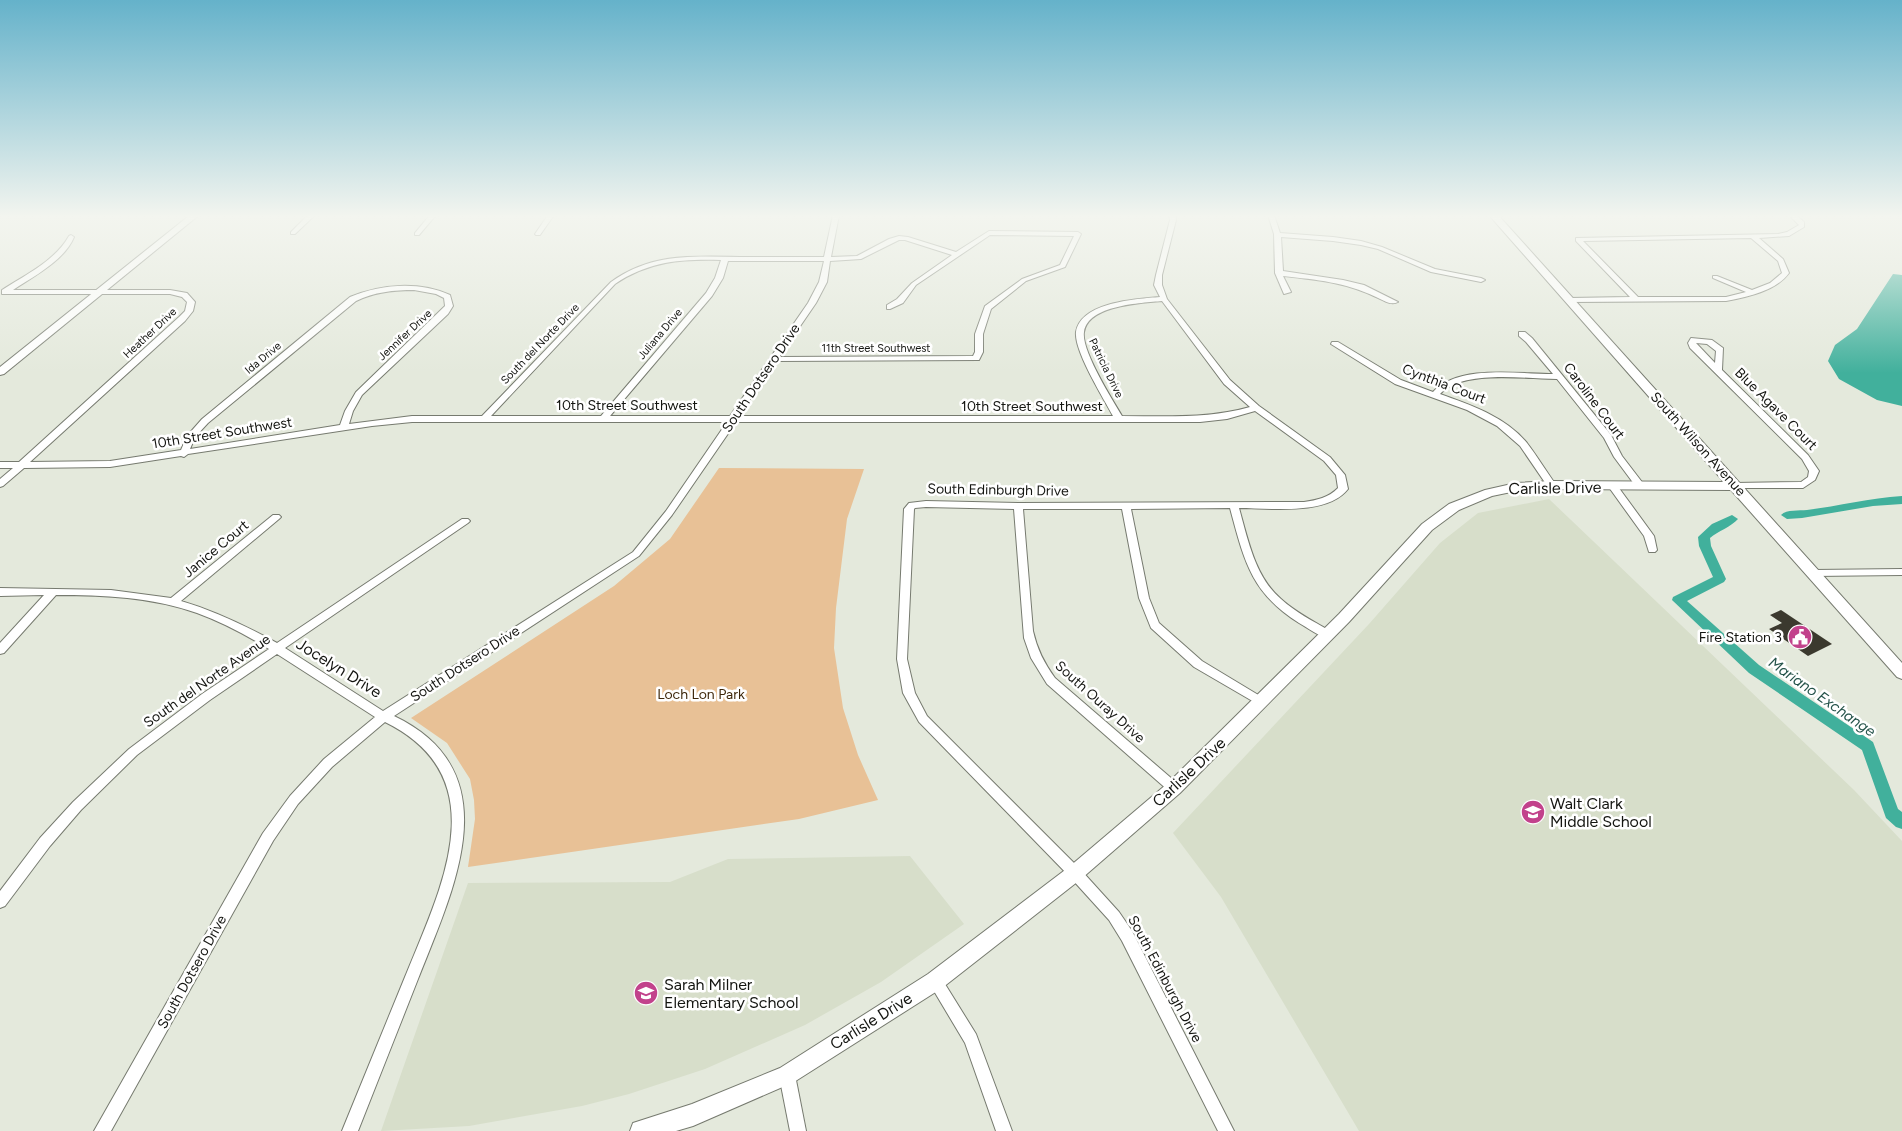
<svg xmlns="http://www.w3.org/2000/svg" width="1902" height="1131" viewBox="0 0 1902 1131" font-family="Figtree,sans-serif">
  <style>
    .built { fill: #d7deca }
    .green { fill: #e8c196 }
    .water { fill: #41b09c }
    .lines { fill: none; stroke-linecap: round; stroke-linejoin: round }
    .canal { fill: #41b09c; fill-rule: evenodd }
    .building { fill: #3b392e }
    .street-casing { stroke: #767a6f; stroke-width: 2 }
    .secondary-casing { stroke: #767a6f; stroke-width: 2 }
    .street { fill: #fff; fill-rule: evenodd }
    .secondary { fill: #fff; fill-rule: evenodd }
    .labels { text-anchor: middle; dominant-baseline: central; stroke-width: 5; stroke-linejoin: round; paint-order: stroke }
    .far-street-label { font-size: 11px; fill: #141511; stroke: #fff }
    .street-label { font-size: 14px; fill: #141511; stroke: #fff }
    .poi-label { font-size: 14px; fill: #141511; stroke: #fff; text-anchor: end }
    .park-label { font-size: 14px; fill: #3e270a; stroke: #fff }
    .water-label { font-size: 15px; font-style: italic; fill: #26544b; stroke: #fff }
    .near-street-label { font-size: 16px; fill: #141511; stroke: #fff }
    .near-poi-label { font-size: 16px; fill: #141511; stroke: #fff; text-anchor: start }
  </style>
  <rect width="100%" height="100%" fill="#e4e9dc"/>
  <g class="built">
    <path d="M1549 499 1854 790 1902 841V1131H1359L1221 897 1173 833 1369 624 1440 543 1478 513Z"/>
    <path d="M910 856 964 924 881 982 805 1025 705 1069 629 1094 582 1106 469 1126 381 1131 468 883 670 882 728 859Z"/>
  </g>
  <path class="green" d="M719 468 864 469 847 519 836 608 834 648 843 708 851 733 858 755 878 800 799 819 468 867 475 819 474 800 470 779 447 743 411 718 614 586 670 539Z"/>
  <path class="water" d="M1893 274 1902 275V406L1877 400 1839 379 1828 361 1835 345 1857 329Z"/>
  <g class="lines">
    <g class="canal">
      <path d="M1902 496V504L1873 506 1802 518 1787 519 1781 515C1787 509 1799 511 1807 510 1839 506 1870 498 1902 496Z"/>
      <path d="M1732 515 1738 519C1731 527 1718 531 1710 538L1711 546 1726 579 1724 582 1687 601 1759 665 1873 742 1898 809 1902 812V829L1896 827 1886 818 1862 750 1749 673 1672 600 1673 597 1713 577 1699 546 1698 537 1712 524Z"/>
    </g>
  </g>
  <path class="building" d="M1781 610 1832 644 1808 656 1769 629 1782 623 1770 615Z"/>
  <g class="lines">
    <g class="street-casing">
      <g id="street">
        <path d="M308 215H315L295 234H291V232Z"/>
        <path d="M430 215H436L419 235H415V233Z"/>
        <path d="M548 215H554L540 235H536L535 234Z"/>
        <path d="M833 215H839L831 257 857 256 889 239 899 236 908 237 956 252 989 231 1078 232 1081 234 1065 267 1026 281 991 309 983 334V352L979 360 776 361 739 416H1113C1104 399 1074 351 1076 332 1081 302 1136 299 1160 297L1154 285 1156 275 1170 220 1169 215H1175L1176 220 1162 275V285L1167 299 1230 380 1259 406 1330 457 1345 475 1348 489C1327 516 1270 508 1239 508 1248 540 1255 577 1281 599 1295 612 1313 621 1330 631L1331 634 1330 637 1326 638C1317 635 1308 628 1299 623 1251 593 1244 560 1230 508L1131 509 1149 598 1159 623 1202 661 1265 699 1267 702 1265 705 1261 706 1194 667 1151 628 1139 598 1122 509H1023L1033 631C1037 649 1044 663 1055 678L1178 784 1180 788 1178 792 1174 793 1170 792 1047 684 1031 658 1024 638 1014 509 926 507 915 508 914 509 907 659 915 693 927 716 1080 869 1119 912 1132 931 1234 1131H1218L1122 941 1109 920 1070 877 919 722 903 693 897 659 904 509 909 503 926 501 1018 503 1304 502C1317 500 1328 498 1338 488L1336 475 1324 461 1255 411 1227 419 1200 422H736L672 515 639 556 394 716C512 772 453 890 418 979 398 1030 378 1080 358 1131H342C363 1080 384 1028 405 977 440 890 499 778 385 722L332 767 298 804 273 841 111 1131H94L263 833 290 796 324 759 375 717 277 654 210 700 137 755 81 810 50 846 5 906 0 908V891L40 838 73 802 129 749 202 694 269 649C246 635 222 622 197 613 152 597 103 595 56 595L4 653 0 654V643L44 595 0 596V588L111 590 171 598 273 515H279L281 517 279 519 181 601C215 611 246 626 277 643L462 519H468L470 521 468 523 285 648 383 711 633 552 666 511 727 422H412L372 426 188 454 184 457 181 456 110 467 24 468 3 486 0 487V479L13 468H0V462H19L179 317 185 311 187 302 182 297 170 294H2V290C25 275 55 261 69 236L71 235 74 237C64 261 34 276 13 290H170L187 293 195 302 193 311 185 321 30 462 110 461 181 450 187 436 202 419 350 297C381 284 419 281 450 295L453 306 448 314 362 395 353 411 349 424 412 416H482L611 282C651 253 692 256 740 257 768 257 796 257 824 257ZM990 235 1074 236 1060 265 1022 279 985 306 975 334V352L973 356 779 357 816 303 827 282 830 261 861 259 899 240H905L952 255 912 283 897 299 887 305V309H890L903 303 916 285ZM721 260 715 278 706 293 601 416H491L615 284C649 261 681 259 721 260ZM728 261H824L819 282 808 303 730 416H610L712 296 723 278ZM414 290 436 294 444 298 445 306 356 392 345 411 340 425 190 449 195 437 208 423 356 301C374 292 394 290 414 290ZM1162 301 1224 384 1250 407C1208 419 1165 416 1122 416 1112 399 1081 350 1084 332 1088 305 1141 303 1162 301Z"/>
        <path d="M1268 215H1274L1280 233 1333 237 1361 241 1382 247 1435 269 1481 278 1485 280 1481 282 1431 272 1378 249 1361 245 1333 241 1281 237 1283 271 1343 280 1364 285 1398 302C1391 306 1383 300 1376 297 1344 282 1318 280 1283 276L1291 292 1284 294 1275 273 1274 234Z"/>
        <path d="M1789 215H1796L1804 222V227L1789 236 1759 238 1783 259 1789 273C1776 291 1747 297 1726 301L1569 302 1565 300 1569 298 1630 297 1576 241V238L1778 234 1787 232 1799 225ZM1751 238 1778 261 1782 273 1770 283 1752 290 1717 276H1713V278L1746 292 1726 297H1638L1583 241Z"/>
        <path d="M1519 332H1525L1532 338 1611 435 1622 456 1645 486 1643 488H1637L1614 457 1604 438 1557 379C1524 379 1464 369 1440 394 1471 405 1506 417 1527 443 1537 456 1546 471 1556 485L1551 488 1548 487 1520 446 1497 426 1467 410 1395 384 1331 344 1332 342H1338L1401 380 1433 392C1459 364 1518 374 1553 374L1526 342 1519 336Z"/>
        <path d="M1691 338 1712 340 1723 348 1722 370 1808 455 1819 471 1815 480 1803 488H1732L1730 486 1732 484 1735 483 1801 482 1808 477 1809 471 1802 459 1690 348 1688 343ZM1696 343 1707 344 1716 351 1715 363Z"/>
        <path d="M1613 483 1616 484 1654 536 1657 550 1655 552H1649L1644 536 1608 486Z"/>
        <path d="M1902 569V575L1814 576 1809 573 1814 570Z"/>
        <path d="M935 974 940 976 976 1034 1012 1131H996L965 1043 928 981 930 976Z"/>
        <path d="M787 1067 792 1070 795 1075 806 1131H790L779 1075 782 1070Z"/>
      </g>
    </g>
    <g class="secondary-casing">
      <g id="secondary">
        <path d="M190 215H199L4 374 0 375V367Z"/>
        <path d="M1489 215H1498L1902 663V679L1897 677 1731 490 1551 489 1516 491 1492 496 1459 510 1432 530 1349 622 1180 793 1081 879 942 988 794 1082 693 1126 676 1131H630L633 1123 692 1104 780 1068 928 974 1069 867 1168 783 1339 614 1422 524 1449 504 1485 490 1516 483 1551 481 1724 482Z"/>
      </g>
    </g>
    <use href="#street" class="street"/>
    <use href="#secondary" class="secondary"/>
  </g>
  <linearGradient id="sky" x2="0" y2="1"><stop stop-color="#65b2ca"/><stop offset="0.58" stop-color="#f3f5ef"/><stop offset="1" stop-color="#f3f5ef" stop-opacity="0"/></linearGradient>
  <rect width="1902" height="373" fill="url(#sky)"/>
  <defs>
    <g id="civic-disc" transform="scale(1.25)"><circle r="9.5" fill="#c2428c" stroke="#fff"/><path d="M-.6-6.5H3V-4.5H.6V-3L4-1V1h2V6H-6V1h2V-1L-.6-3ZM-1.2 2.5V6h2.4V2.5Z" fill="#fff"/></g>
    <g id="school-disc" transform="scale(1.25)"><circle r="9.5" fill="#c2428c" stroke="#fff"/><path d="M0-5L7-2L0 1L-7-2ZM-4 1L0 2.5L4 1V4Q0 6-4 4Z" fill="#fff"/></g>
  </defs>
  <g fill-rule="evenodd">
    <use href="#civic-disc" x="1800" y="637"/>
    <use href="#school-disc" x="1533" y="812"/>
    <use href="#school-disc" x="646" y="993"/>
  </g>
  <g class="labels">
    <g class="far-street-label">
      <text transform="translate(150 333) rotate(-43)">Heather Drive</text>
      <text transform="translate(660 334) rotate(-50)">Juliana Drive</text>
      <text transform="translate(405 335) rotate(-43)">Jennifer Drive</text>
      <text transform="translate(540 344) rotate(-46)">South del Norte Drive</text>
      <text x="876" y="348">11th Street Southwest</text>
      <text transform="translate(263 358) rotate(-40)">Ida Drive</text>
      <text transform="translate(1106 368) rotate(64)">Patricia Drive</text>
    </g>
    <g class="street-label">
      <text transform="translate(761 378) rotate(-56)">South Dotsero Drive</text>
      <text transform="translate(1444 384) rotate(21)">Cynthia Court</text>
      <text transform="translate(1594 401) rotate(53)">Caroline Court</text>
      <text x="627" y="405">10th Street Southwest</text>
      <text x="1032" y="406">10th Street Southwest</text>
      <text transform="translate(1776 409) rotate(45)">Blue Agave Court</text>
      <text transform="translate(222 433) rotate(-9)">10th Street Southwest</text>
      <text transform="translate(1698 444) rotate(48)">South Wilson Avenue</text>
      <text transform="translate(998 490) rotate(1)">South Edinburgh Drive</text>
      <text transform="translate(216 549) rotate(-40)">Janice Court</text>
      <text transform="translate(465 664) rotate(-33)">South Dotsero Drive</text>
      <text transform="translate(207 681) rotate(-35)">South del Norte Avenue</text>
      <text transform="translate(1100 702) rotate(42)">South Ouray Drive</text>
      <text transform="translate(192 972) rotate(-61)">South Dotsero Drive</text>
      <text transform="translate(1165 979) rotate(62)">South Edinburgh Drive</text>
    </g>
    <g class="poi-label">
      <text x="1782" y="637">Fire Station 3</text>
    </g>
    <g class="park-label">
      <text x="701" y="694">Loch Lon Park</text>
    </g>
    <g class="water-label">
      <text transform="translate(1822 697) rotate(35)">Mariano Exchange</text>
    </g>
    <g class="near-street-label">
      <text transform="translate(1555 488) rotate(-1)">Carlisle Drive</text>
      <text transform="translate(339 668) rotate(32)">Jocelyn Drive</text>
      <text transform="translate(1189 772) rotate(-43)">Carlisle Drive</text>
      <text transform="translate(871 1021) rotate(-32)">Carlisle Drive</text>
    </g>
    <g class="near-poi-label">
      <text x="1550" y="803">Walt Clark<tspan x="1550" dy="18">Middle School</tspan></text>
      <text x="664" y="984">Sarah Milner<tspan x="664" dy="18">Elementary School</tspan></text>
    </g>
  </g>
</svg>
